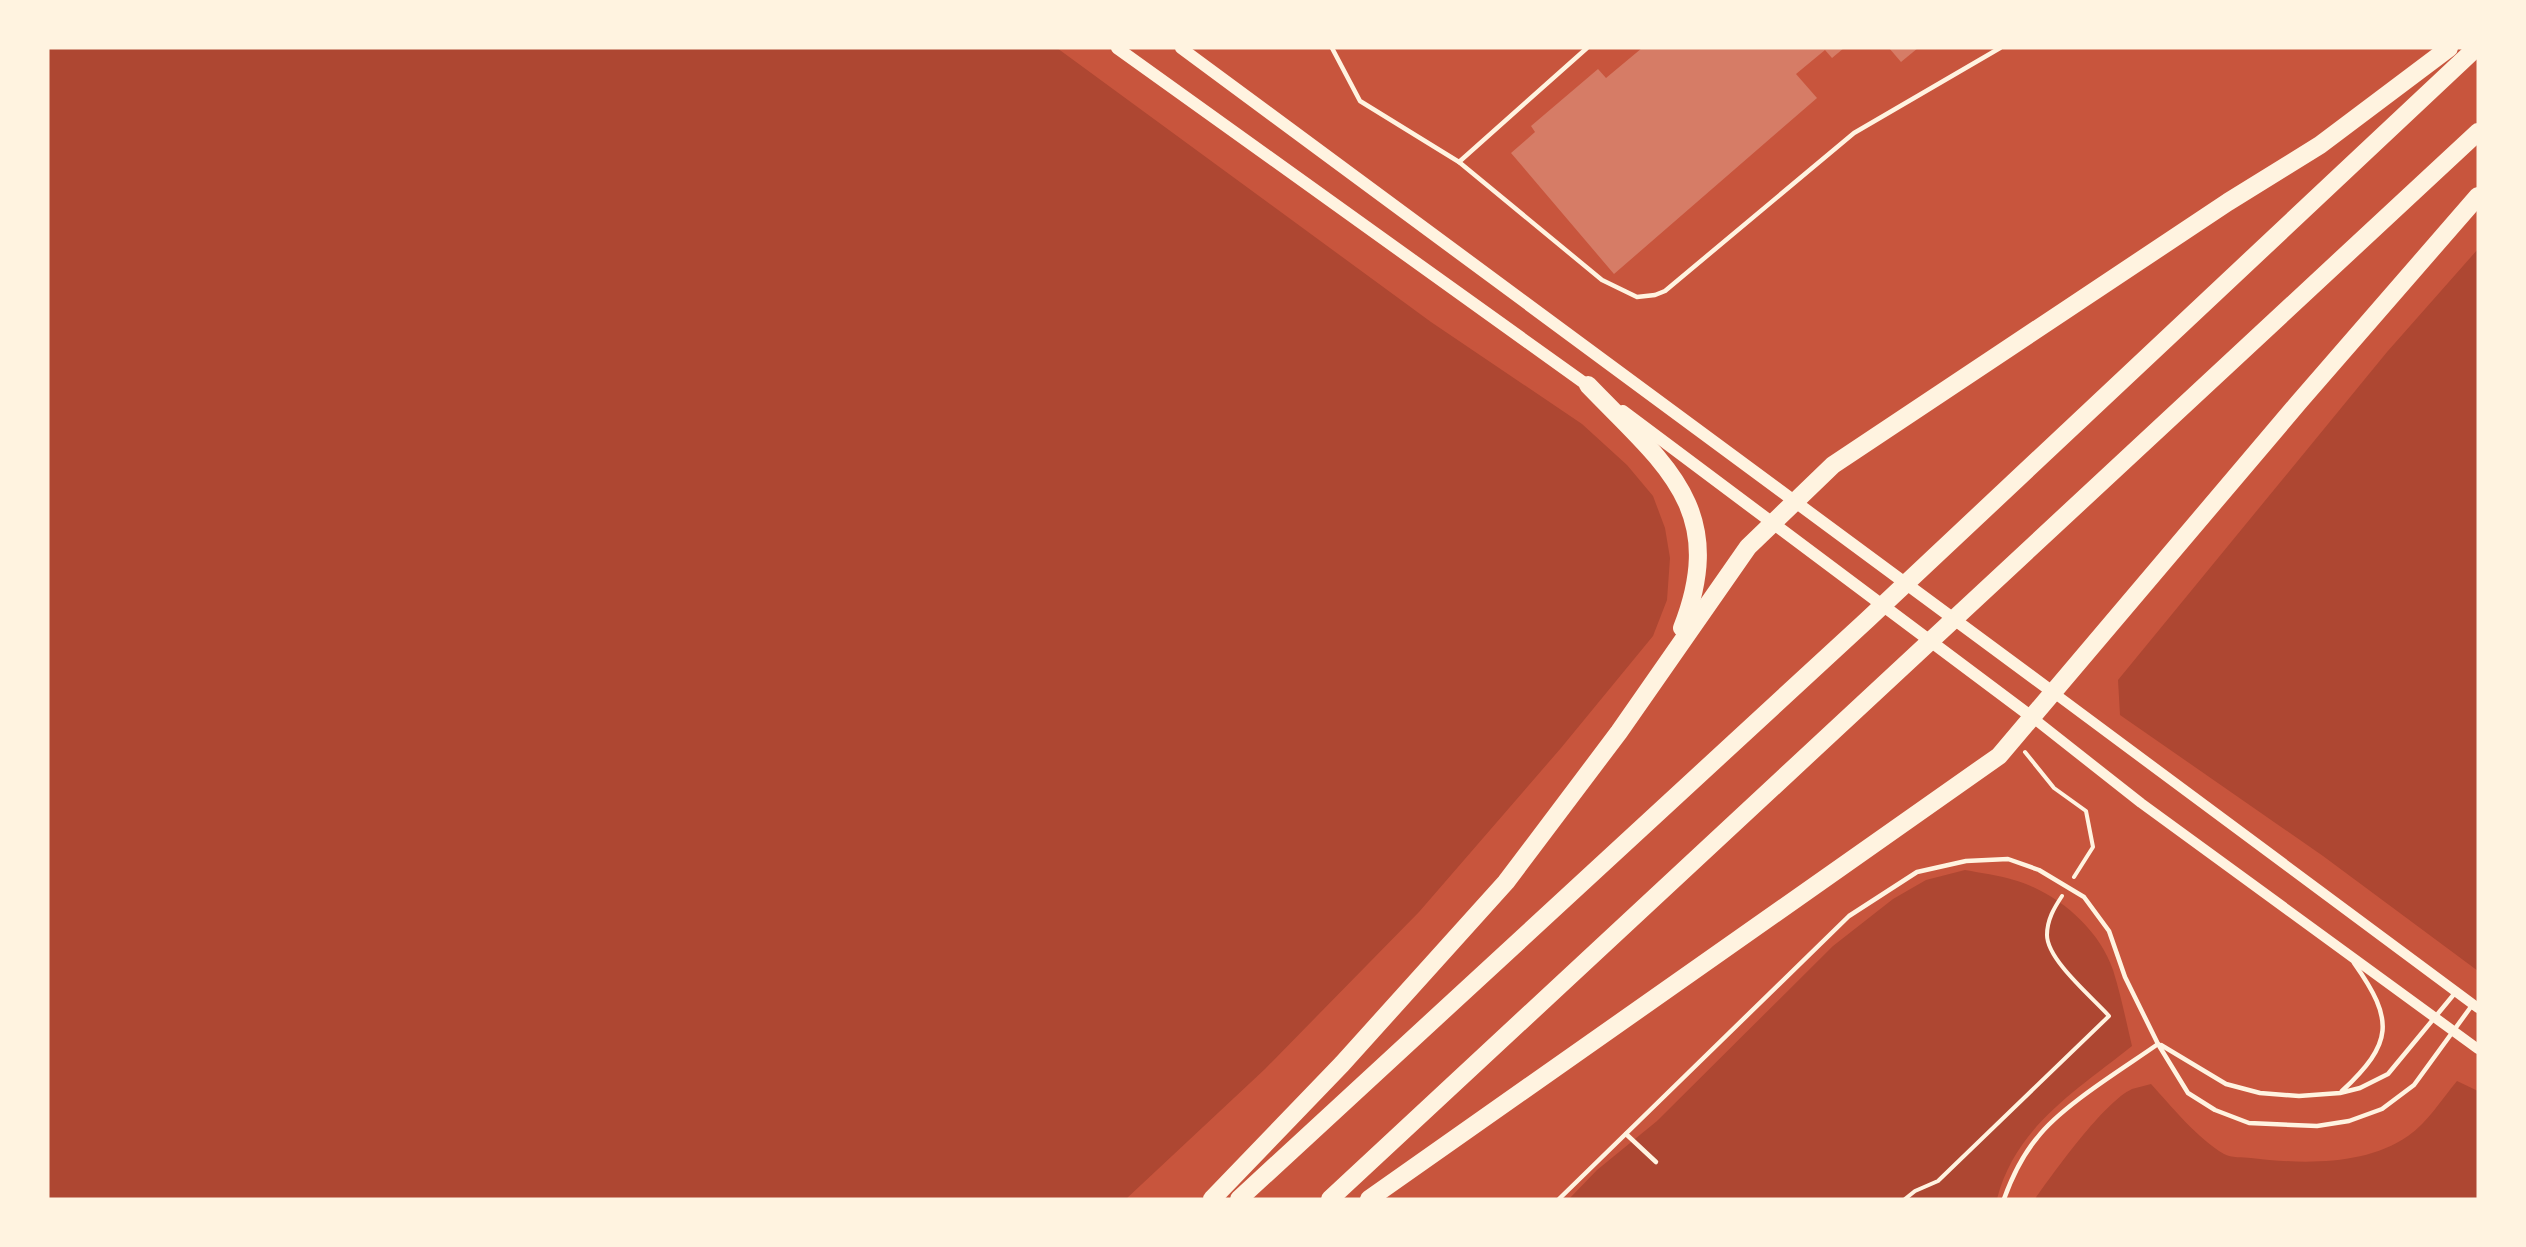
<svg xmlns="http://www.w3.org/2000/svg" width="2526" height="1247" viewBox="0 0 2526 1247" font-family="'PT Serif',serif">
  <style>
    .green { fill: #ae4732 }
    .building { fill: #d67c66 }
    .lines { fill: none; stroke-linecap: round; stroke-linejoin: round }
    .path { stroke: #fff3e0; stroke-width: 4 }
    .service { stroke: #fff3e0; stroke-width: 4.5 }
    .tertiary { stroke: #fff3e0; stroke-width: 10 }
    .secondary { stroke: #fff3e0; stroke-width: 12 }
    .motorway { stroke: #fff3e0; stroke-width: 18 }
  </style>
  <rect width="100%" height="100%" fill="#c8553d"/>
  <g class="green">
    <path d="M48 48H1057L1431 322 1582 424 1627 465 1653 496 1665 528 1670 558 1667 600 1653 636 1561 748 1419 912 1265 1069 1126 1199H48Z"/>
    <path d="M2478 249V971L2323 856 2120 715 2118 680 2387 352Z"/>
    <path d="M1965 870C1981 873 1998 875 2014 880 2056 892 2099 928 2113 970 2121 995 2126 1021 2132 1046 2076 1091 2016 1126 1997 1199H1569L1597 1170 1657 1121 1833 946 1893 899 1926 880Z"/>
    <path d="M2457 1081 2478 1091V1199H2035C2054 1172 2104 1102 2132 1089 2138 1087 2145 1086 2151 1084 2171 1106 2198 1139 2224 1154 2231 1158 2243 1157 2251 1158 2301 1164 2365 1166 2408 1136 2428 1122 2441 1100 2457 1081Z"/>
  </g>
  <g class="building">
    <path d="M1642 48H1844L1832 58 1825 50 1796 74 1817 98 1614 274 1511 153 1535 132 1531 126 1598 69 1606 78Z"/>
    <path d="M1889 48H1918L1901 62Z"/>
  </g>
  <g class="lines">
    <g class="path">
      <path d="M2025 752 2054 788 2086 811 2093 847 2074 877"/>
      <path d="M1905 1199 1915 1191 1938 1181 2109 1016C2093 998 2047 960 2047 935 2047 920 2054 908 2062 896"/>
    </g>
    <g class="service">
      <path d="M1332 48 1360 101 1459 162 1602 280 1637 297 1655 295 1665 291 1854 133 2000 48"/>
      <path d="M1459 162 1587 48"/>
      <path d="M2161 1045 2226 1084 2260 1093 2299 1096 2340 1093 2360 1088 2388 1074 2455 993"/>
      <path d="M2342 1091C2393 1043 2395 1021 2354 963"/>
      <path d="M1626 1134 1656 1162"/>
      <path d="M1559 1199 1849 916 1917 872 1966 861 2008 859 2039 870 2084 897 2109 931 2125 977 2158 1044 2188 1093 2215 1110 2249 1123 2317 1126 2349 1121 2382 1109 2414 1085 2473 1004"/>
      <path d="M2004 1199C2012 1177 2022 1156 2037 1138 2061 1106 2124 1068 2158 1044"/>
    </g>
    <g class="tertiary">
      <path d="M2054 693 2478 1008"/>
      <path d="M2033 718 2141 803 2478 1049"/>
    </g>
    <g class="secondary">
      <path d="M1117 48 1594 390"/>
      <path d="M1181 48 2054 693"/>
      <path d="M1623 411 2033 718"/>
    </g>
    <g class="motorway">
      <path d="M1588 385C1664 464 1729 508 1682 628"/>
      <path d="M1212 1199 1342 1064 1506 882 1619 732 1748 547 1833 465 2228 202 2320 145 2449 48"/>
      <path d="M1239 1199 1867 620 2476 48"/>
      <path d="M1330 1199 2478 132"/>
      <path d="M1369 1199 1999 756 2299 402 2478 196"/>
    </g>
  </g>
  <rect width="2526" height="1247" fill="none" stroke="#fff3e0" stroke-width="99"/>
</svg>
